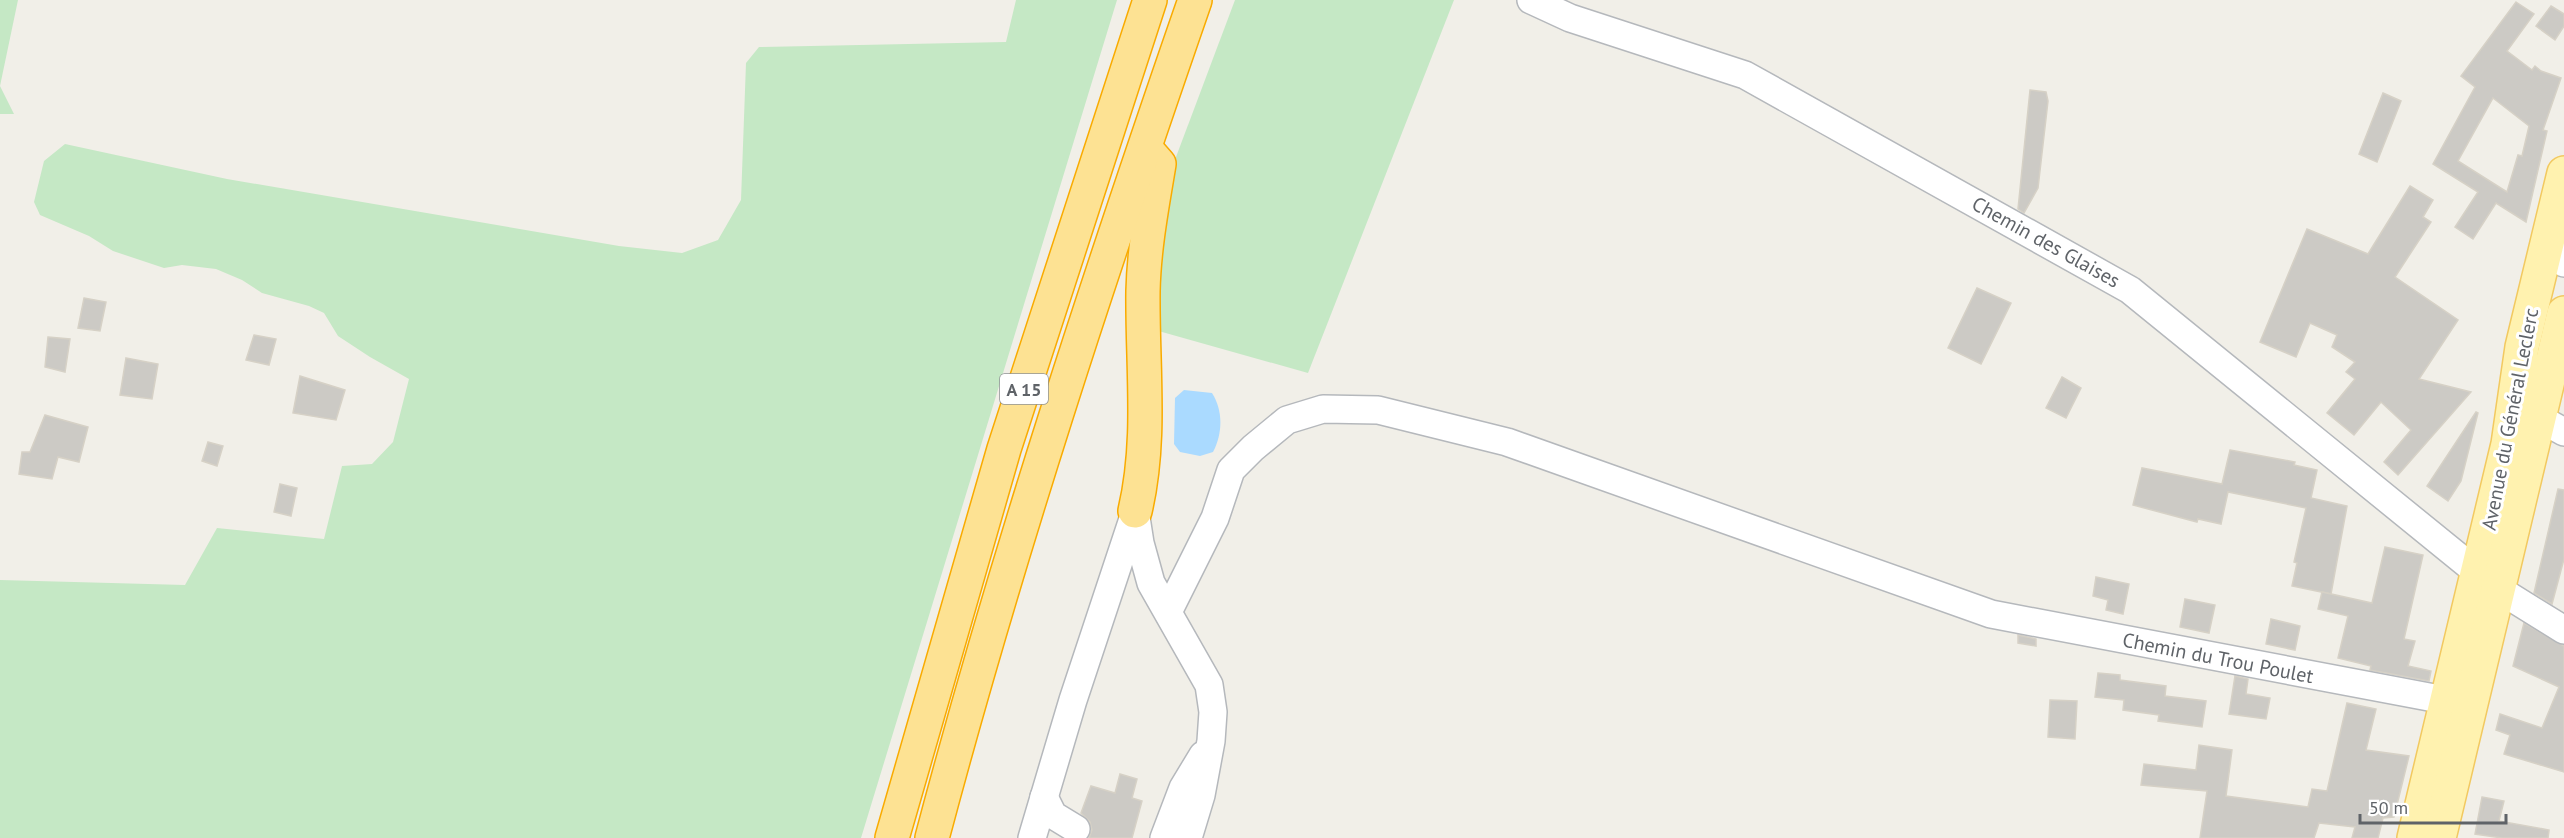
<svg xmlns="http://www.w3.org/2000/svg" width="2564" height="838" viewBox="0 0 2564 838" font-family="'PT Sans',sans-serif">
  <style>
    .green { fill: #c5e8c5 }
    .water { fill: #aadaff }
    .building { fill: #cccac5; stroke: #d6d1c6; stroke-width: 1.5; fill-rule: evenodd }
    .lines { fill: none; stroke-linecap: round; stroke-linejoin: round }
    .minor-casing { stroke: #b5b8bc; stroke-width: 30 }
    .major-casing { stroke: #f2c960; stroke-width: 36 }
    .highway-casing { stroke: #f9ab00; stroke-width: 36 }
    .minor { stroke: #fff; stroke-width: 27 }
    .major { stroke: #fff2af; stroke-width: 33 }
    .highway { stroke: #fde293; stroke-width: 33 }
    .labels { text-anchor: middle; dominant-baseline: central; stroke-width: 6; stroke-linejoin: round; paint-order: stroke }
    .shield { fill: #fff; stroke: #8f9295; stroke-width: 1.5 }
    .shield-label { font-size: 18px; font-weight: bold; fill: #5f6368 }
    .street-label { font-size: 20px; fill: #5f6368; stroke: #fff }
  </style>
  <rect width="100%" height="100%" fill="#f1efe8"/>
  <g class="green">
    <path d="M0 0H18L0 86 14 114H0Z"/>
    <path d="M1016 0H1117L861 838H0V580L185 585 217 528 324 539 342 466 372 464 393 442 409 379 370 357 338 336 324 313 309 306 262 293 242 280 216 269 182 265 164 268 113 251 89 236 40 215 34 202 44 161 65 144 227 179 619 246 682 253 718 240 741 200 746 63 759 47 1006 42Z"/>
    <path d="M1235 0H1454L1308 373 1155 330 1160 263 1173 165Z"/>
  </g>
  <path class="water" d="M1184 390 1212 393C1223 410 1223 433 1213 452L1200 456 1180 452 1174 444 1175 398Z"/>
  <g class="building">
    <path d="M2516 2 2534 14 2507 51 2532 70 2535 66 2541 71 2561 78 2543 130 2547 131 2526 222 2496 203 2473 239 2455 227 2478 192 2433 164 2475 87 2461 76ZM2493 98 2529 126 2522 156 2518 155 2507 192 2458 161Z"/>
    <path d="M2551 6 2564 14V26L2555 40 2536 26Z"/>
    <path d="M2030 90 2046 92 2048 101 2038 188 2024 213 2018 209Z"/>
    <path d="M2383 93 2401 101 2377 162 2359 154Z"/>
    <path d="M2410 186 2433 200 2423 217 2431 222 2395 277 2458 320 2419 379 2471 392 2398 475 2384 462 2411 430 2381 402 2354 435 2327 413 2355 379 2346 372 2355 362 2332 347 2337 335 2310 323 2296 357 2260 342 2307 229 2368 254Z"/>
    <path d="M1977 288 2011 303 1981 364 1948 348Z"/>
    <path d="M84 298 106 302 100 331 78 328Z"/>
    <path d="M254 335 276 339 269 365 246 360Z"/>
    <path d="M48 337 70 339 65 372 45 367Z"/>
    <path d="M126 358 158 364 152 399 120 395Z"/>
    <path d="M300 376 345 390 336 420 293 413Z"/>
    <path d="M2062 377 2081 388 2066 418 2046 408Z"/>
    <path d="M2476 412 2478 413 2461 481 2448 501 2427 486Z"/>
    <path d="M45 415 88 427 79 462 58 457 52 479 19 474 22 452H30Z"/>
    <path d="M208 442 223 446 217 466 202 461Z"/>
    <path d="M2230 450 2295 462 2294 465 2317 470 2311 498 2347 506 2331 594 2292 586 2297 563 2294 562 2306 508 2228 492 2221 524 2198 519 2197 522 2133 505 2142 468 2222 484Z"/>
    <path d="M280 484 297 488 291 516 274 512Z"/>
    <path d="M2558 489 2564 490V559L2552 604 2534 593Z"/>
    <path d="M2385 547 2423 555 2404 639 2415 641 2408 666 2431 671 2429 681 2370 670 2371 666 2338 658 2348 616 2318 609 2322 592 2372 603Z"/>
    <path d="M2096 577 2129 584 2123 614 2106 610 2108 600 2093 596Z"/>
    <path d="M2185 599 2215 605 2209 633 2180 627Z"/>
    <path d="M2271 619 2300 626 2295 650 2266 644Z"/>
    <path d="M2524 623 2564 646V772L2504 754 2510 735 2496 730 2500 714 2542 728 2559 687 2513 666Z"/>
    <path d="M2018 635 2036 639V646L2018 643Z"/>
    <path d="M2098 673 2120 675V680L2166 686 2165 696 2206 701 2202 727 2158 721 2159 715 2123 710 2124 700 2095 697Z"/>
    <path d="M2235 676 2248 679 2246 694 2270 698 2266 719 2229 714Z"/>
    <path d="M2050 700 2077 701 2075 739 2048 737Z"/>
    <path d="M2347 703 2376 709 2366 750 2409 756 2394 817 2383 818 2378 838H2352L2355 827 2319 823 2314 838H2200L2207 791 2141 785 2144 764 2196 770 2199 745 2232 750 2226 796 2308 807 2312 789 2327 791Z"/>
    <path d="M1120 774 1137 779 1132 798 1142 801 1132 838H1089L1092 830 1090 822 1081 813 1091 786 1115 793Z"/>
    <path d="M2482 797 2504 801 2499 821 2549 830 2548 838H2502L2475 834Z"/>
  </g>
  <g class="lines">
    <g class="minor-casing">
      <g id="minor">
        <path d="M1531 0 1570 18 1745 75 2130 290 2498 589 2564 630"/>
        <path d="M2564 239V263"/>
        <path d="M2539 418 2564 432"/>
        <path d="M1135 511 1140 543 1151 583 1209 685 1213 712 1211 741 1201 795 1188 838"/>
        <path d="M1169 610 1215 518 1231 470 1253 448 1287 420 1323 409 1378 410 1507 442 1991 614 2466 704"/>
        <path d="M1044 797 1053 815 1076 829"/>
        <path d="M1032 838 1073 700 1134 516"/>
        <path d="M1164 838 1183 788 1203 755"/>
      </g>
    </g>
    <g class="major-casing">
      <g id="major">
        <path d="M2414 838 2508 444 2522 347 2564 173"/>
        <path d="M2439 838 2564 313"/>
      </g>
    </g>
    <g class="highway-casing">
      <g id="highway">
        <path d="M1135 511C1152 439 1142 365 1143 291 1144 248 1152 206 1159 164L1145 148"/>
        <path d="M892 838 1004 449 1150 0"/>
        <path d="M932 838C1007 555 1099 277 1195 0"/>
      </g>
    </g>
    <use href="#minor" class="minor"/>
    <use href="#major" class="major"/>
    <use href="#highway" class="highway"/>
  </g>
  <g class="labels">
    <rect class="shield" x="1000" y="374" width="48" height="30" rx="4.5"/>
    <g class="shield-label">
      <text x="1024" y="389">A 15</text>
    </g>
    <g class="street-label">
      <text transform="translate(2046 242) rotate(29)">Chemin des Glaises</text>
      <text transform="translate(2510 419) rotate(-79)">Avenue du Général Leclerc</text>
      <text transform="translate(2218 658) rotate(11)">Chemin du Trou Poulet</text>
    </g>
  </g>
  <path d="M2360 814v9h146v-9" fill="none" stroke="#5f6368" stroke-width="3"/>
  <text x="2369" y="814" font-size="18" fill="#5f6368" stroke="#ffffff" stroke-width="4.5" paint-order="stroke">50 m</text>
</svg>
